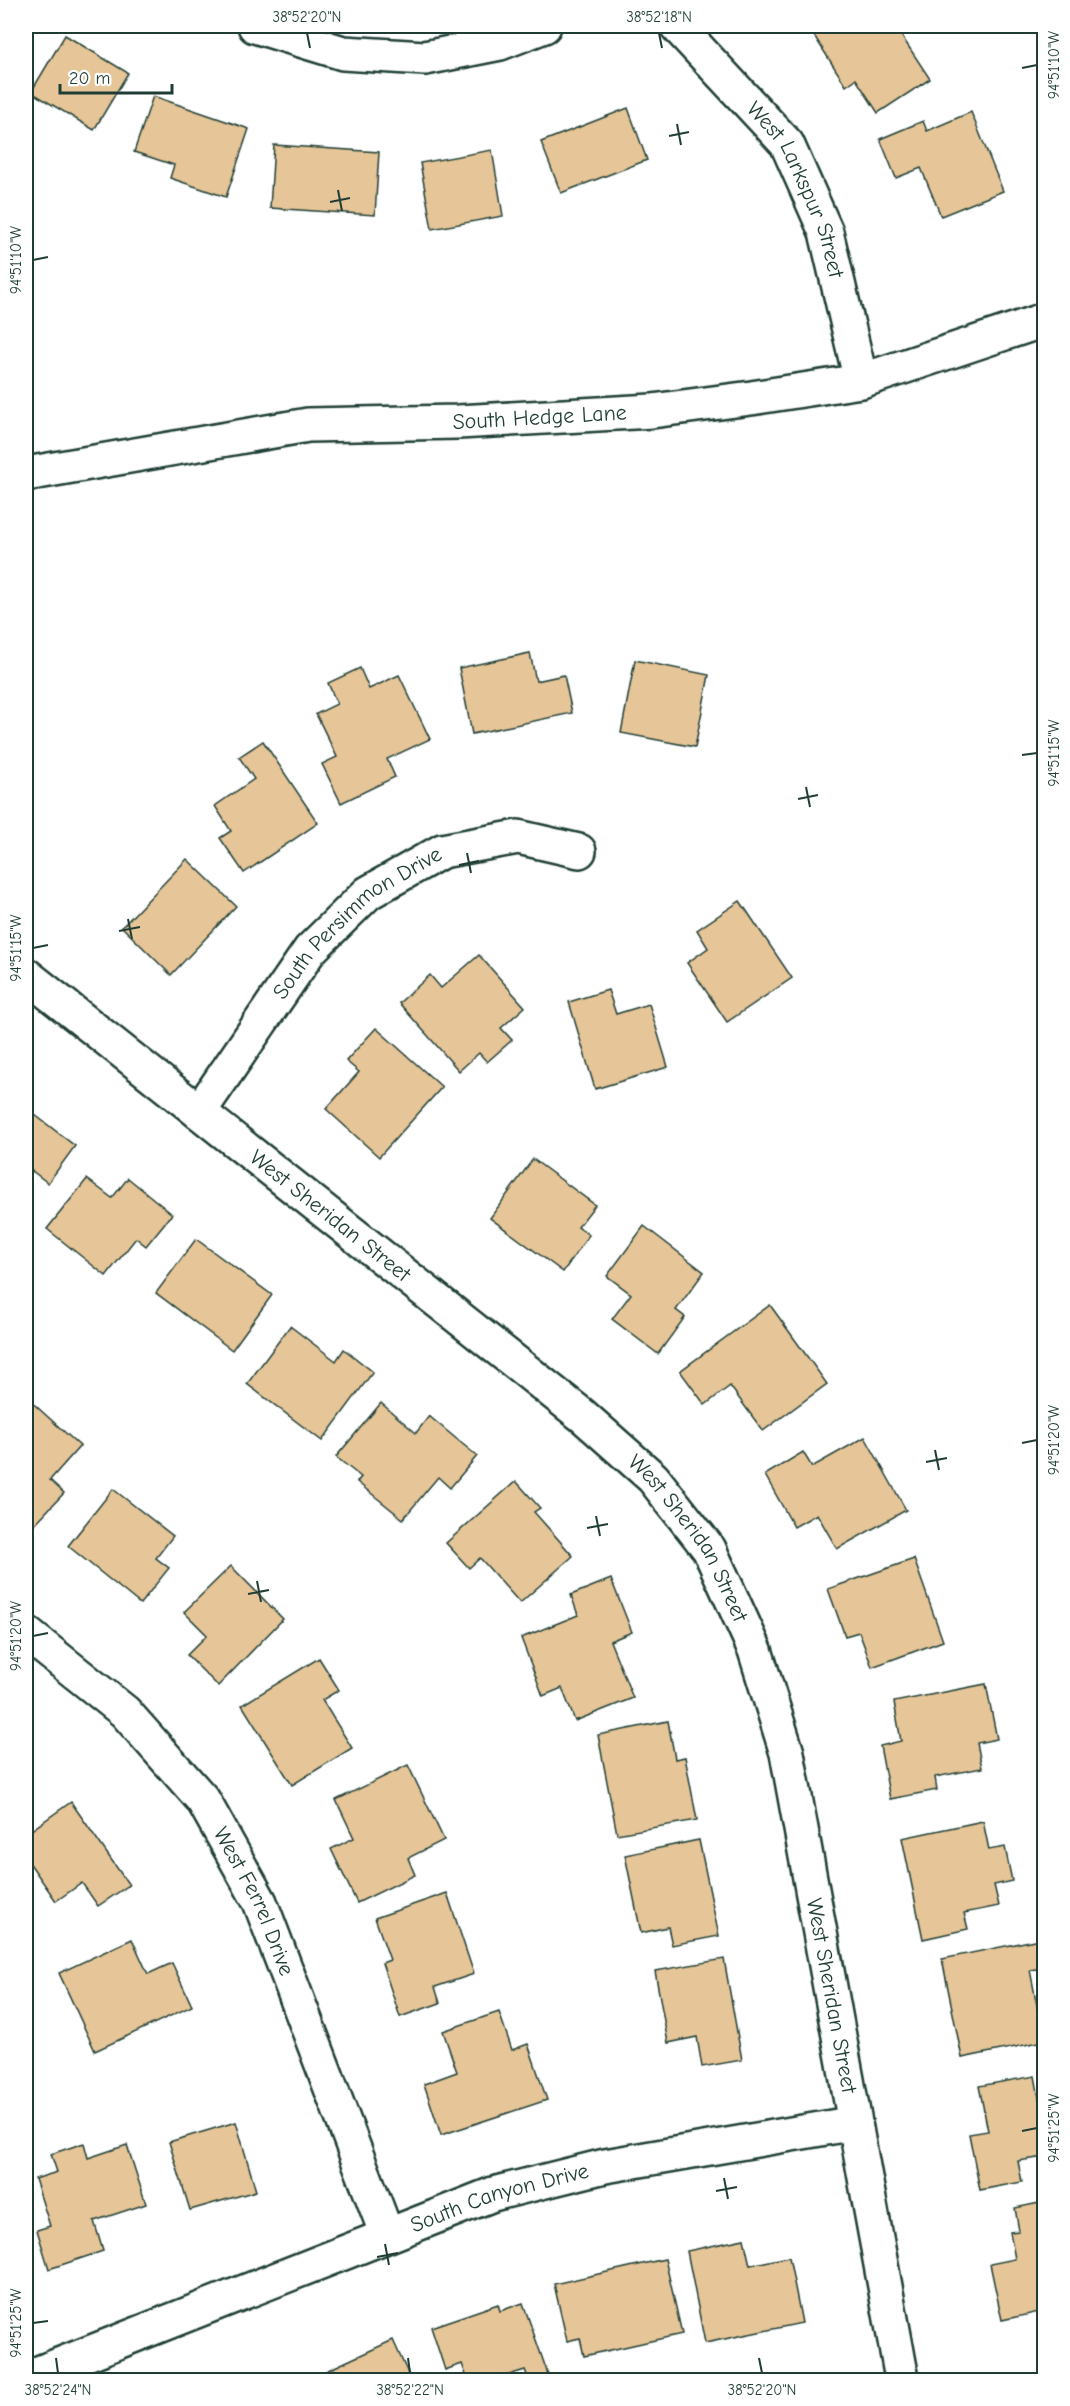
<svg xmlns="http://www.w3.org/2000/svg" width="1070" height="2406" viewBox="0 0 1070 2406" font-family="'Comic Neue',sans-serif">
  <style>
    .building { fill: #e6c598; stroke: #1f3d34; stroke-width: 1.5 }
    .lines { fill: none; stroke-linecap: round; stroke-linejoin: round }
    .minor-casing { stroke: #1f3d34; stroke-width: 38 }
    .minor { stroke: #fff; stroke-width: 33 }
    .ticks { fill: none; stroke: #1f3d34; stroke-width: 2 }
    .labels { text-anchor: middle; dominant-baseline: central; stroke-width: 5; stroke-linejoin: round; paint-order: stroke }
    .street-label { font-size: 22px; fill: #1f3d34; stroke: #fff }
    .neatline { fill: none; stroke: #1f3d34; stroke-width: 2 }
    .ticks-label { font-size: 15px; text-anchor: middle; fill: #1f3d34 }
  </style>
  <rect width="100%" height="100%" fill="#fff"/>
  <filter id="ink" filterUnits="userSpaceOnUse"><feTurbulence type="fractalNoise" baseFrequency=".0167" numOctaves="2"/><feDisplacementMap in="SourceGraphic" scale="12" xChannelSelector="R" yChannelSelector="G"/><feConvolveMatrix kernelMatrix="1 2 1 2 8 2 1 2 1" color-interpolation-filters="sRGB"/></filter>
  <g filter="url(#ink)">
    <g class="building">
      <path d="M826 26H857L862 33 873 26H895L930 79 878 113 856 79 846 86 813 34Z"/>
      <path d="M65 35 128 73 94 130 31 92Z"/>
      <path d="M153 96 249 129 226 197 170 178 174 165 134 152Z"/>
      <path d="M628 108 647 160 561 193 541 142Z"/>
      <path d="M971 112 1003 191 941 216 921 168 896 178 880 139 923 121 927 131Z"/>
      <path d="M274 145 379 152 375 215 270 208Z"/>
      <path d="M492 150 503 216 432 229 420 163Z"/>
      <path d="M530 653 536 681 564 675 572 713 472 734 459 668Z"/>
      <path d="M635 660 709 675 695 747 621 733Z"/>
      <path d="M360 668 369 689 399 675 430 739 387 759 395 777 341 803 322 764 337 757 316 714 337 704 328 683Z"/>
      <path d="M263 741 318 823 244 873 220 838 231 831 215 806 254 779 239 757Z"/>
      <path d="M187 859 236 906 171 975 122 927Z"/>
      <path d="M740 901 792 978 727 1022 687 963 708 948 697 930Z"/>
      <path d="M479 955 525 1007 501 1028 512 1040 487 1062 479 1053 459 1071 399 1003 430 975 441 988Z"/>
      <path d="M608 990 616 1014 649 1004 668 1067 595 1089 569 1002Z"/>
      <path d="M376 1028 442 1087 379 1157 326 1109 359 1072 346 1061Z"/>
      <path d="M26 1108 75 1146 48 1183 32 1171 26 1180Z"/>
      <path d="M533 1159 595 1205 578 1227 589 1235 563 1272 490 1218Z"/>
      <path d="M128 1178 172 1214 146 1246 136 1238 106 1276 47 1229 87 1179 112 1198Z"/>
      <path d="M644 1226 704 1272 676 1310 685 1317 658 1354 612 1319 631 1294 607 1276Z"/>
      <path d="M196 1239 272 1295 232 1350 156 1293Z"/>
      <path d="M770 1305 827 1384 763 1431 730 1386 705 1405 680 1371Z"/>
      <path d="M290 1326 336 1361 344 1349 373 1372 322 1441 247 1384Z"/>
      <path d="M26 1397 80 1446 50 1480 64 1493 32 1527 26 1521Z"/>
      <path d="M381 1403 416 1433 429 1416 477 1456 450 1488 438 1477 403 1519 357 1482 361 1477 336 1457Z"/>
      <path d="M865 1437 906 1510 837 1549 817 1514 794 1527 765 1475 803 1452 812 1467Z"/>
      <path d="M516 1481 540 1508 534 1512 573 1556 520 1603 480 1558 469 1568 446 1543Z"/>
      <path d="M113 1489 173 1536 156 1558 169 1568 140 1604 68 1546Z"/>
      <path d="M914 1559 943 1641 872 1667 859 1632 845 1636 828 1589Z"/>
      <path d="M231 1566 283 1619 218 1686 187 1655 207 1635 184 1612Z"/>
      <path d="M611 1579 632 1632 610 1641 633 1698 575 1721 562 1688 543 1696 521 1638 578 1615 571 1595Z"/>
      <path d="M319 1658 339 1690 322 1700 352 1748 292 1785 242 1705Z"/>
      <path d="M986 1684 997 1739 977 1743 982 1768 935 1777 937 1790 890 1799 880 1746 901 1741 894 1702Z"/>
      <path d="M668 1721 675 1759 685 1757 697 1820 617 1834 598 1735Z"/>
      <path d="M408 1765 444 1840 408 1858 415 1875 357 1903 331 1849 354 1838 336 1800Z"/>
      <path d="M71 1802 129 1885 98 1906 82 1883 56 1901 26 1858V1834Z"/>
      <path d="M983 1821 989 1850 1005 1847 1012 1881 994 1885 999 1906 964 1913 968 1929 923 1939 902 1838Z"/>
      <path d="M699 1840 719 1936 672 1945 668 1927 641 1933 625 1855Z"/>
      <path d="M447 1893 474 1974 435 1987 440 2003 400 2017 382 1963 390 1960 375 1918Z"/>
      <path d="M1044 1938V1968L1030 1970 1044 2041 962 2058 942 1959Z"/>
      <path d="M132 1939 148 1974 172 1963 192 2006 95 2051 59 1973Z"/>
      <path d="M724 1959 742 2060 702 2067 697 2037 668 2043 655 1971Z"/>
      <path d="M499 2012 512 2050 528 2044 547 2100 441 2135 424 2084 457 2072 443 2031Z"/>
      <path d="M1035 2076 1044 2125V2157L1018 2161 1022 2182 980 2190 969 2134 988 2131 979 2086Z"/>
      <path d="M236 2122 256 2191 190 2210 169 2142Z"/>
      <path d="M84 2143 88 2158 127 2145 146 2204 94 2221 103 2251 49 2269 37 2230 50 2226 35 2179 57 2172 51 2154Z"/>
      <path d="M1044 2202V2311L1002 2320 990 2264 1015 2259 1010 2232 1019 2231 1015 2208Z"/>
      <path d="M744 2239 750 2265 789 2257 802 2323 705 2343 687 2251Z"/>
      <path d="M665 2259 682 2334 584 2356 580 2338 567 2341 554 2284Z"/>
      <path d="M523 2303 550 2380H529L525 2370 493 2380H468L462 2364 445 2370 431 2327 498 2304 500 2311Z"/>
      <path d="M393 2340 411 2380H314L313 2377Z"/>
    </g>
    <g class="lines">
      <g class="minor-casing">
        <g id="minor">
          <path d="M255 26 343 53 425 58 500 43 544 26"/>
          <path id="s1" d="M677 26 787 144 826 232 861 381"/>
          <path id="s2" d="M26 474 308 425 458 422 652 411 751 398 861 381 1044 320"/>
          <path id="s3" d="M26 975 583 1416 653 1478 709 1549 755 1650 787 1753 902 2379"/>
          <path id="s4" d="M199 1112 310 950 368 893 442 851 518 837 579 851"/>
          <path id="s5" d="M26 1633 125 1712 203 1800 260 1902 387 2235"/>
          <path id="s6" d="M26 2378 493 2194 605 2166 855 2123"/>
        </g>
      </g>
      <use href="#minor" class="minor"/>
    </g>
  </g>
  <path class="ticks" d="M307 33 310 48M659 33 662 48M1022 68 1037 65M677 124 681 145M669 136 689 132M338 190 342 211M330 202 350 198M33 260 48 257M1022 755 1037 753M806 787 810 807M798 799 818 795M467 853 471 873M459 865 479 861M128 919 132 939M119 931 140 927M33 948 48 945M1022 1443 1037 1440M935 1450 939 1470M926 1462 947 1458M596 1516 600 1536M587 1528 608 1524M257 1581 261 1602M248 1594 269 1590M33 1636 48 1633M1022 2131 1037 2128M724 2178 728 2199M716 2191 737 2187M385 2244 389 2265M377 2257 398 2253M33 2323 48 2321M56 2358 58 2373M408 2358 410 2373M759 2358 762 2373"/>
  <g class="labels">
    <g class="street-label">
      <text stroke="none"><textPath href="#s1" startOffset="206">West Larkspur Street</textPath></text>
      <text stroke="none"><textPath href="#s2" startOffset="518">South Hedge Lane</textPath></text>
      <text stroke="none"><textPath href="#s4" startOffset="250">South Persimmon Drive</textPath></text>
      <text stroke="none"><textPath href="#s3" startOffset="388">West Sheridan Street</textPath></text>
      <text stroke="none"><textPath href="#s3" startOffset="874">West Sheridan Street</textPath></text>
      <text stroke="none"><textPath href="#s5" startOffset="358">West Ferrel Drive</textPath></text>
      <text stroke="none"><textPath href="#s3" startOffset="1360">West Sheridan Street</textPath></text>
      <text stroke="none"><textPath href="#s6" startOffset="507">South Canyon Drive</textPath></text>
    </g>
  </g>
  <rect width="1070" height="2406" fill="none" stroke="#fff" stroke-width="66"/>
  <path d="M60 84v9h112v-9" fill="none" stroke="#1f3d34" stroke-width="3"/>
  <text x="69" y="84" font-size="18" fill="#1f3d34" stroke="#ffffff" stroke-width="4.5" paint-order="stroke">20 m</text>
  <rect x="33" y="33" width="1004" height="2340" class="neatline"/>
  <g class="ticks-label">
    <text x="307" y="22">38°52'20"N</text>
    <text x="659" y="22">38°52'18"N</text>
    <text transform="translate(1054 65) rotate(-90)" y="5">94°51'10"W</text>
    <text transform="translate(16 260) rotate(-90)" y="5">94°51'10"W</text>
    <text transform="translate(1054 753) rotate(-90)" y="5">94°51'15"W</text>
    <text transform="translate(16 948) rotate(-90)" y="5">94°51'15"W</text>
    <text transform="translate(1054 1440) rotate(-90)" y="5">94°51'20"W</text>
    <text transform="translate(16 1636) rotate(-90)" y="5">94°51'20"W</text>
    <text transform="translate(1054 2128) rotate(-90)" y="5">94°51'25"W</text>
    <text transform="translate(16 2323) rotate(-90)" y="5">94°51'25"W</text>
    <text x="58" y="2395">38°52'24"N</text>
    <text x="410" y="2395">38°52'22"N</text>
    <text x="762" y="2395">38°52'20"N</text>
  </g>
</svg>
